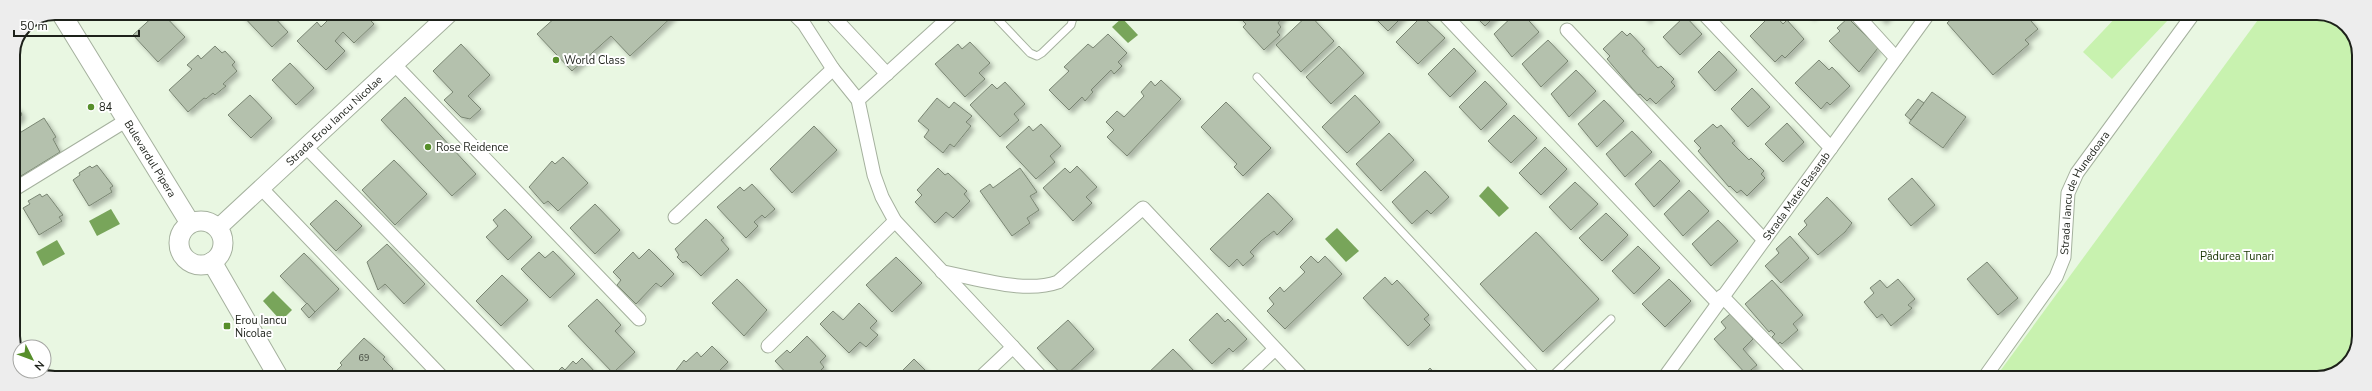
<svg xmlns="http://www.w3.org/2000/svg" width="2372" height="391" viewBox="0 0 2372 391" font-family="'Nunito Sans',sans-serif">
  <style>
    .green { fill: #c8f2af }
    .water { fill: #78a55a }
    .building { fill: #b4c1ad; stroke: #7a8673; filter: url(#shadow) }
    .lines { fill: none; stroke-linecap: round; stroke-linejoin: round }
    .service-casing { stroke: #a5b19e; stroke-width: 9 }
    .minor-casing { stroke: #a5b19e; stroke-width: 15 }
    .tertiary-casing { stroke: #a5b19e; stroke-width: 19 }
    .secondary-casing { stroke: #a5b19e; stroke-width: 21 }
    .service { stroke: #fff; stroke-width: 7 }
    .minor { stroke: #fff; stroke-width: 13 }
    .tertiary { stroke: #fff; stroke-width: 17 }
    .secondary { stroke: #fff; stroke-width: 19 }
    .poi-dot { fill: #568e2a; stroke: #fff; stroke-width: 1.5 }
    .labels { text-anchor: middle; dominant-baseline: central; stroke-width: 4; stroke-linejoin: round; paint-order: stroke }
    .number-label { font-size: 9px; fill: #43493f }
    .poi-label { font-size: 11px; fill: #1d211a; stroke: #fff; text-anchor: start }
    .street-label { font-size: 11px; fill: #1d211a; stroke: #fff }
    .park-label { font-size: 11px; fill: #183500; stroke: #fff }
    .rim { fill: none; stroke: #1d211a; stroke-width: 2 }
  </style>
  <defs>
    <filter id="shadow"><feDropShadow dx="3.5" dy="3.5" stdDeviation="2" flood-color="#0004"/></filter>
  </defs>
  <rect width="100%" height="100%" fill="#e9f7e2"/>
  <g class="green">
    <path d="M2120 13H2163L2169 19 2112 79 2083 52Z"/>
    <path d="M2263 13H2323L2347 25 2359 50V342L2344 368 2317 378H1995Z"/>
  </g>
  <g class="water">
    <path d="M1122 18 1138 35 1128 43 1112 27Z"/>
    <path d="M1488 186 1509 208 1499 217 1479 196Z"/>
    <path d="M111 209 120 224 97 236 89 221Z"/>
    <path d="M1337 228 1359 251 1346 262 1325 239Z"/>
    <path d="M57 240 65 254 43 266 36 252Z"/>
    <path d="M273 291 292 310 281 321 263 301Z"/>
  </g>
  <g class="building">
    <path d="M157 13H162L185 37 158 62 133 35Z"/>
    <path d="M242 13H275L273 16 288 32 272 47 241 14Z"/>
    <path d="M330 13H363L374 24 354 43 343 32 335 41 345 51 326 70 297 41 317 22 321 27 330 18 328 15Z"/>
    <path d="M554 13H676L630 56 611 36 572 71 537 34 557 16Z"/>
    <path d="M1286 13 1278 23 1281 27 1277 32 1280 35 1264 50 1243 27 1246 24 1236 14Z"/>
    <path d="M1370 13H1406L1388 31Z"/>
    <path d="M1472 13H1498L1485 26Z"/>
    <path d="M1516 13H1522L1539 32 1512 57 1494 34Z"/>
    <path d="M1641 13H1653L1647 20Z"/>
    <path d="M1773 13 1783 24 1787 20 1804 39 1785 58 1782 55 1775 62 1750 36Z"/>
    <path d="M1807 13H1815L1811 17Z"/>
    <path d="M1876 13H1891L1883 21Z"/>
    <path d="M1958 13H2024L2038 29 2025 40 2029 44 1993 75 1947 23Z"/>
    <path d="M1309 14 1334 41 1301 72 1276 45Z"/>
    <path d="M1422 16 1445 38 1418 64 1396 42Z"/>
    <path d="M1685 16 1702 34 1680 55 1663 37Z"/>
    <path d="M1848 18 1878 48 1859 72 1829 41 1840 31 1837 28Z"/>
    <path d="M1622 31 1627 36 1630 33 1645 49 1642 51 1658 68 1661 66 1674 79 1671 82 1675 86 1656 104 1650 98 1647 101 1640 94 1638 95 1607 59 1610 56 1603 49Z"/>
    <path d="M1108 34 1127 53 1118 62 1122 66 1114 74 1111 70 1091 90 1093 92 1085 101 1082 97 1069 110 1049 90 1069 71 1064 67 1088 44 1093 48Z"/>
    <path d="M1548 40 1568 61 1541 87 1522 64Z"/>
    <path d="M970 42 990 63 979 73 985 79 965 97 935 64 958 44 962 49Z"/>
    <path d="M461 44 490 75 468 96 481 109 470 119 461 117 444 100 453 92 433 71Z"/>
    <path d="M215 46 222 53 225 51 235 62 232 65 237 71 223 84 226 86 215 95 213 93 206 99 204 98 188 112 169 90 192 69 187 65 198 55 201 59Z"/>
    <path d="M1339 46 1364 73 1331 104 1306 77Z"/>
    <path d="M1454 48 1476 71 1450 97 1428 74Z"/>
    <path d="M1719 51 1737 70 1715 91 1698 72Z"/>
    <path d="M1819 60 1829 70 1832 67 1850 86 1830 105 1827 102 1821 109 1795 83Z"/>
    <path d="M290 63 314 88 296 105 272 80Z"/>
    <path d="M1576 70 1596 91 1569 117 1551 94Z"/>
    <path d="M1161 80 1181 99 1127 156 1107 137 1114 130 1106 122 1117 111 1124 117 1144 96 1141 92 1151 81 1155 86Z"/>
    <path d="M1485 81 1507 104 1481 130 1459 107Z"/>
    <path d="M1005 82 1025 104 1014 114 1019 120 1000 137 970 105 992 84 997 89Z"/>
    <path d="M1752 88 1770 107 1748 127 1731 109Z"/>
    <path d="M1932 92 1966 117 1943 148 1909 123Z"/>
    <path d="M250 95 272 118 251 138 228 115Z"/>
    <path d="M1355 95 1380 122 1347 153 1322 127Z"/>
    <path d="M405 97 476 174 452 196 381 120Z"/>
    <path d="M937 98 949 108 954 102 972 116 966 122 971 126 954 147 950 144 943 153 924 137 929 130 918 121Z"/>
    <path d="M1918 99 1924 103 1911 120 1905 115Z"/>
    <path d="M1604 100 1624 121 1597 147 1578 124Z"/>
    <path d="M1226 102 1271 148 1243 176 1234 167 1237 164 1201 127Z"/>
    <path d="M13 105 18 108 22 114 19 120 13 123Z"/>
    <path d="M1514 115 1537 138 1511 163 1488 141Z"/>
    <path d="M44 118 56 137 53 139 60 152 13 181V137Z"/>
    <path d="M1787 123 1804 142 1783 162 1765 144Z"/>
    <path d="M1041 124 1061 146 1050 156 1055 162 1036 179 1006 147 1029 126 1033 131Z"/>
    <path d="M1713 124 1717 128 1721 125 1735 141 1732 143 1749 160 1751 158 1764 171 1761 174 1765 178 1747 196 1741 190 1737 193 1730 186 1729 187 1698 151 1701 148 1694 141Z"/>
    <path d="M814 126 837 150 792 193 770 169Z"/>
    <path d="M1632 131 1652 152 1625 177 1606 154Z"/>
    <path d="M1389 133 1414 160 1381 191 1356 164Z"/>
    <path d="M1545 147 1567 169 1541 195 1519 173Z"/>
    <path d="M563 157 588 183 558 211 548 201 544 204 529 187 552 161 555 164Z"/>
    <path d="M394 160 427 194 395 225 362 190Z"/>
    <path d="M1660 160 1680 181 1654 207 1635 184Z"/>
    <path d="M97 165 113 186 110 188 112 192 89 206 73 180 80 175 79 173 90 166 92 168Z"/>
    <path d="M1077 166 1097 187 1086 197 1092 203 1073 221 1043 188 1065 168 1070 173Z"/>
    <path d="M938 168 945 175 948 173 967 191 964 194 970 201 953 218 946 212 935 223 915 202 922 195 917 190Z"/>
    <path d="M1020 168 1037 192 1030 196 1039 210 1027 218 1030 223 1012 236 980 191 990 184 993 188Z"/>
    <path d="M1425 171 1449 197 1431 214 1427 210 1412 224 1392 202Z"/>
    <path d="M1912 178 1935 205 1911 226 1888 199Z"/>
    <path d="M1575 182 1598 204 1571 230 1549 207Z"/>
    <path d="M752 184 775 209 765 218 762 215 754 222 758 226 746 238 717 207 740 187 744 191Z"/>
    <path d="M1689 190 1709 211 1683 236 1664 214Z"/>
    <path d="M1268 193 1293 219 1277 235 1274 231 1261 241 1250 252 1254 256 1243 266 1237 259 1229 267 1210 249Z"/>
    <path d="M40 194 42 197 47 194 63 215 59 217 62 221 39 235 23 208 30 204 28 201Z"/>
    <path d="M1827 197 1852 223 1845 232 1818 255 1798 234 1807 225 1804 221Z"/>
    <path d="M336 200 362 226 336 251 310 224Z"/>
    <path d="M595 204 620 230 595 254 570 228Z"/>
    <path d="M505 209 532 237 508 260 486 237 498 226 493 220Z"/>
    <path d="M1606 213 1628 235 1602 261 1579 238Z"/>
    <path d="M706 219 724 238 721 240 729 249 701 276 686 261 683 263 677 257 679 255 675 249Z"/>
    <path d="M1718 220 1738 241 1711 266 1692 244Z"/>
    <path d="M1536 232 1599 299 1543 352 1480 284Z"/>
    <path d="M1790 236 1809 258 1781 283 1765 266 1779 253 1776 249Z"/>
    <path d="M387 244 425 284 404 304 385 284 378 290 367 262Z"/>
    <path d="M1638 246 1660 268 1634 294 1612 271Z"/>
    <path d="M649 249 674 274 661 287 656 283 636 304 617 285 621 280 613 272 633 252 639 259Z"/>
    <path d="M553 251 575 274 550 298 521 269 539 252 545 258Z"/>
    <path d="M304 253 339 289 315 312 280 276Z"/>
    <path d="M1311 256 1318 263 1325 256 1342 274 1285 329 1267 311 1274 304 1269 298 1280 287 1284 292 1305 272 1300 267Z"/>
    <path d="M896 257 922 283 892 312 866 285Z"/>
    <path d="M1987 262 2018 298 1998 315 1967 279Z"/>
    <path d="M502 275 528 300 501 326 476 301Z"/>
    <path d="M1385 277 1392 285 1397 280 1429 315 1424 319 1430 325 1408 346 1363 298Z"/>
    <path d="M737 279 767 310 744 336 712 303Z"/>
    <path d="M1669 279 1691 301 1665 327 1642 304Z"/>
    <path d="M1898 279 1915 299 1908 305 1912 308 1891 326 1882 314 1877 318 1864 302 1874 293 1870 288 1880 280 1887 288Z"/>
    <path d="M1772 280 1803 315 1793 324 1798 330 1782 344 1780 342 1778 344 1772 337 1775 334 1771 330 1769 332 1745 304Z"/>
    <path d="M597 299 621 325 615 331 635 352 613 373 568 326Z"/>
    <path d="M307 303 315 312 309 318 301 309Z"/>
    <path d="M859 303 877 321 870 328 878 335 866 347 860 342 849 353 820 324 833 311 843 320Z"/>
    <path d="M1217 313 1225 322 1228 319 1247 339 1233 352 1229 348 1212 364 1189 340Z"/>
    <path d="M1730 314 1753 339 1743 349 1757 365 1746 374 1714 339 1726 328 1721 322Z"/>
    <path d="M1068 320 1094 349 1064 377 1037 348Z"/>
    <path d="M807 336 826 356 820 362 824 367 813 378 808 373 803 378H791L775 361 787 350 790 353Z"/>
    <path d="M364 338 385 357 383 359 393 369 384 378H345L337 370 342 365 340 363Z"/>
    <path d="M712 346 728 362 717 373 721 378H670L684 360 686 362 697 352 701 357Z"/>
    <path d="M1173 349 1198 375 1196 378H1143Z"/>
    <path d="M582 358 597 374 593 378H551L562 367 565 370 573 361 576 364Z"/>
    <path d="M914 359 933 378H895Z"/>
    <path d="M1430 368 1439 378H1420Z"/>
  </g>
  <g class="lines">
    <g class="service-casing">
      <g id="service">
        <path d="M992 13 1030 53 1037 56 1042 53 1071 25 1073 18 1071 13"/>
        <path d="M1257 77 1539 378"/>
        <path d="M1550 378 1611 319"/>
      </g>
    </g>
    <g class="minor-casing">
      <g id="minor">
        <path d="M793 13 804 24 833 69 858 100 874 175 882 197 895 221 1042 378"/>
        <path d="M830 13 887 74"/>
        <path d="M1443 13 1717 302"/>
        <path d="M1703 13 1831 148"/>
        <path d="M1855 13 1896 58"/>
        <path d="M1567 30 1764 240"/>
        <path d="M395 65 639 319"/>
        <path d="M858 100 954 13"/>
        <path d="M306 147 532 378"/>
        <path d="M262 189 443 378"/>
        <path d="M13 190 127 120"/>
        <path d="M675 217 833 69"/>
        <path d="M942 272C977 278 1025 294 1058 282L1143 208 1303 378"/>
        <path d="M1722 296 1801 378"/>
        <path d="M768 346 895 221"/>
        <path d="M980 378 1013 347"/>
        <path d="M1244 378 1275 349"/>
        <path id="s1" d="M1664 378 1929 13"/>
        <path id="s2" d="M1984 378 2056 277 2064 257 2068 193 2077 173 2194 13"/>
      </g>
    </g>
    <g class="tertiary-casing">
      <g id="tertiary">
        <path id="s3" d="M218 228 450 13"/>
      </g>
    </g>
    <g class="secondary-casing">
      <g id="secondary">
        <path id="s4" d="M61 13 190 223"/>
        <circle cx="201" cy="243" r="22"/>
        <path d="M212 262 279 378"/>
      </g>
    </g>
    <use href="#service" class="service"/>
    <use href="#minor" class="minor"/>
    <use href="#tertiary" class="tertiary"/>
    <use href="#secondary" class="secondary"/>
  </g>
  <g class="poi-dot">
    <circle cx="556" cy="60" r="4"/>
    <circle cx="91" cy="107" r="4"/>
    <circle cx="428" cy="147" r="4"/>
    <rect x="223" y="322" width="8" height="8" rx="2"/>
  </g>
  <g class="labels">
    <g class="number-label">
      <text x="364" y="358">69</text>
    </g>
    <g class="poi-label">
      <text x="564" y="60">World Class</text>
      <text x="99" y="107">84</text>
      <text x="436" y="147">Rose Reidence</text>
      <text x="235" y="320">Erou Iancu<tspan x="235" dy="13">Nicolae</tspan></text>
    </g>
    <g class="street-label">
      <text stroke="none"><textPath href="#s3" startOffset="158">Strada Erou Iancu Nicolae</textPath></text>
      <text stroke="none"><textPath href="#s4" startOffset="171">Bulevardul Pipera</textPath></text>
      <text stroke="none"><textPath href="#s2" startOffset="215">Strada Iancu de Hunedoara</textPath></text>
      <text stroke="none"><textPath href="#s1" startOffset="225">Strada Matei Basarab</textPath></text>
    </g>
    <g class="park-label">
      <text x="2237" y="256">Pădurea Tunari</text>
    </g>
  </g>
  <path d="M0 0H2372V391H0ZM55 20H2317A35 35 0 0 1 2352 55V336A35 35 0 0 1 2317 371H55A35 35 0 0 1 20 336V55A35 35 0 0 1 55 20Z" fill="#ededed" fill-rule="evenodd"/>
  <path class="rim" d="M55 20H2317A35 35 0 0 1 2352 55V336A35 35 0 0 1 2317 371H55A35 35 0 0 1 20 336V55A35 35 0 0 1 55 20Z"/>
  <g transform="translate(32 359) rotate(132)"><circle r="19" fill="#ffffff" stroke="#a5a6a3"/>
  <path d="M0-3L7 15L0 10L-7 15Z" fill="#568e2a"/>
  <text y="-6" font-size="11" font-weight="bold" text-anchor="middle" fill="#1d211a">N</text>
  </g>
  <path d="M14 30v6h125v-6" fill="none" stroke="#1d211a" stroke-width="2"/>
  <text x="20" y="30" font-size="12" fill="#1d211a" stroke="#ffffff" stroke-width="3" paint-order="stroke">50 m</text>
</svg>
